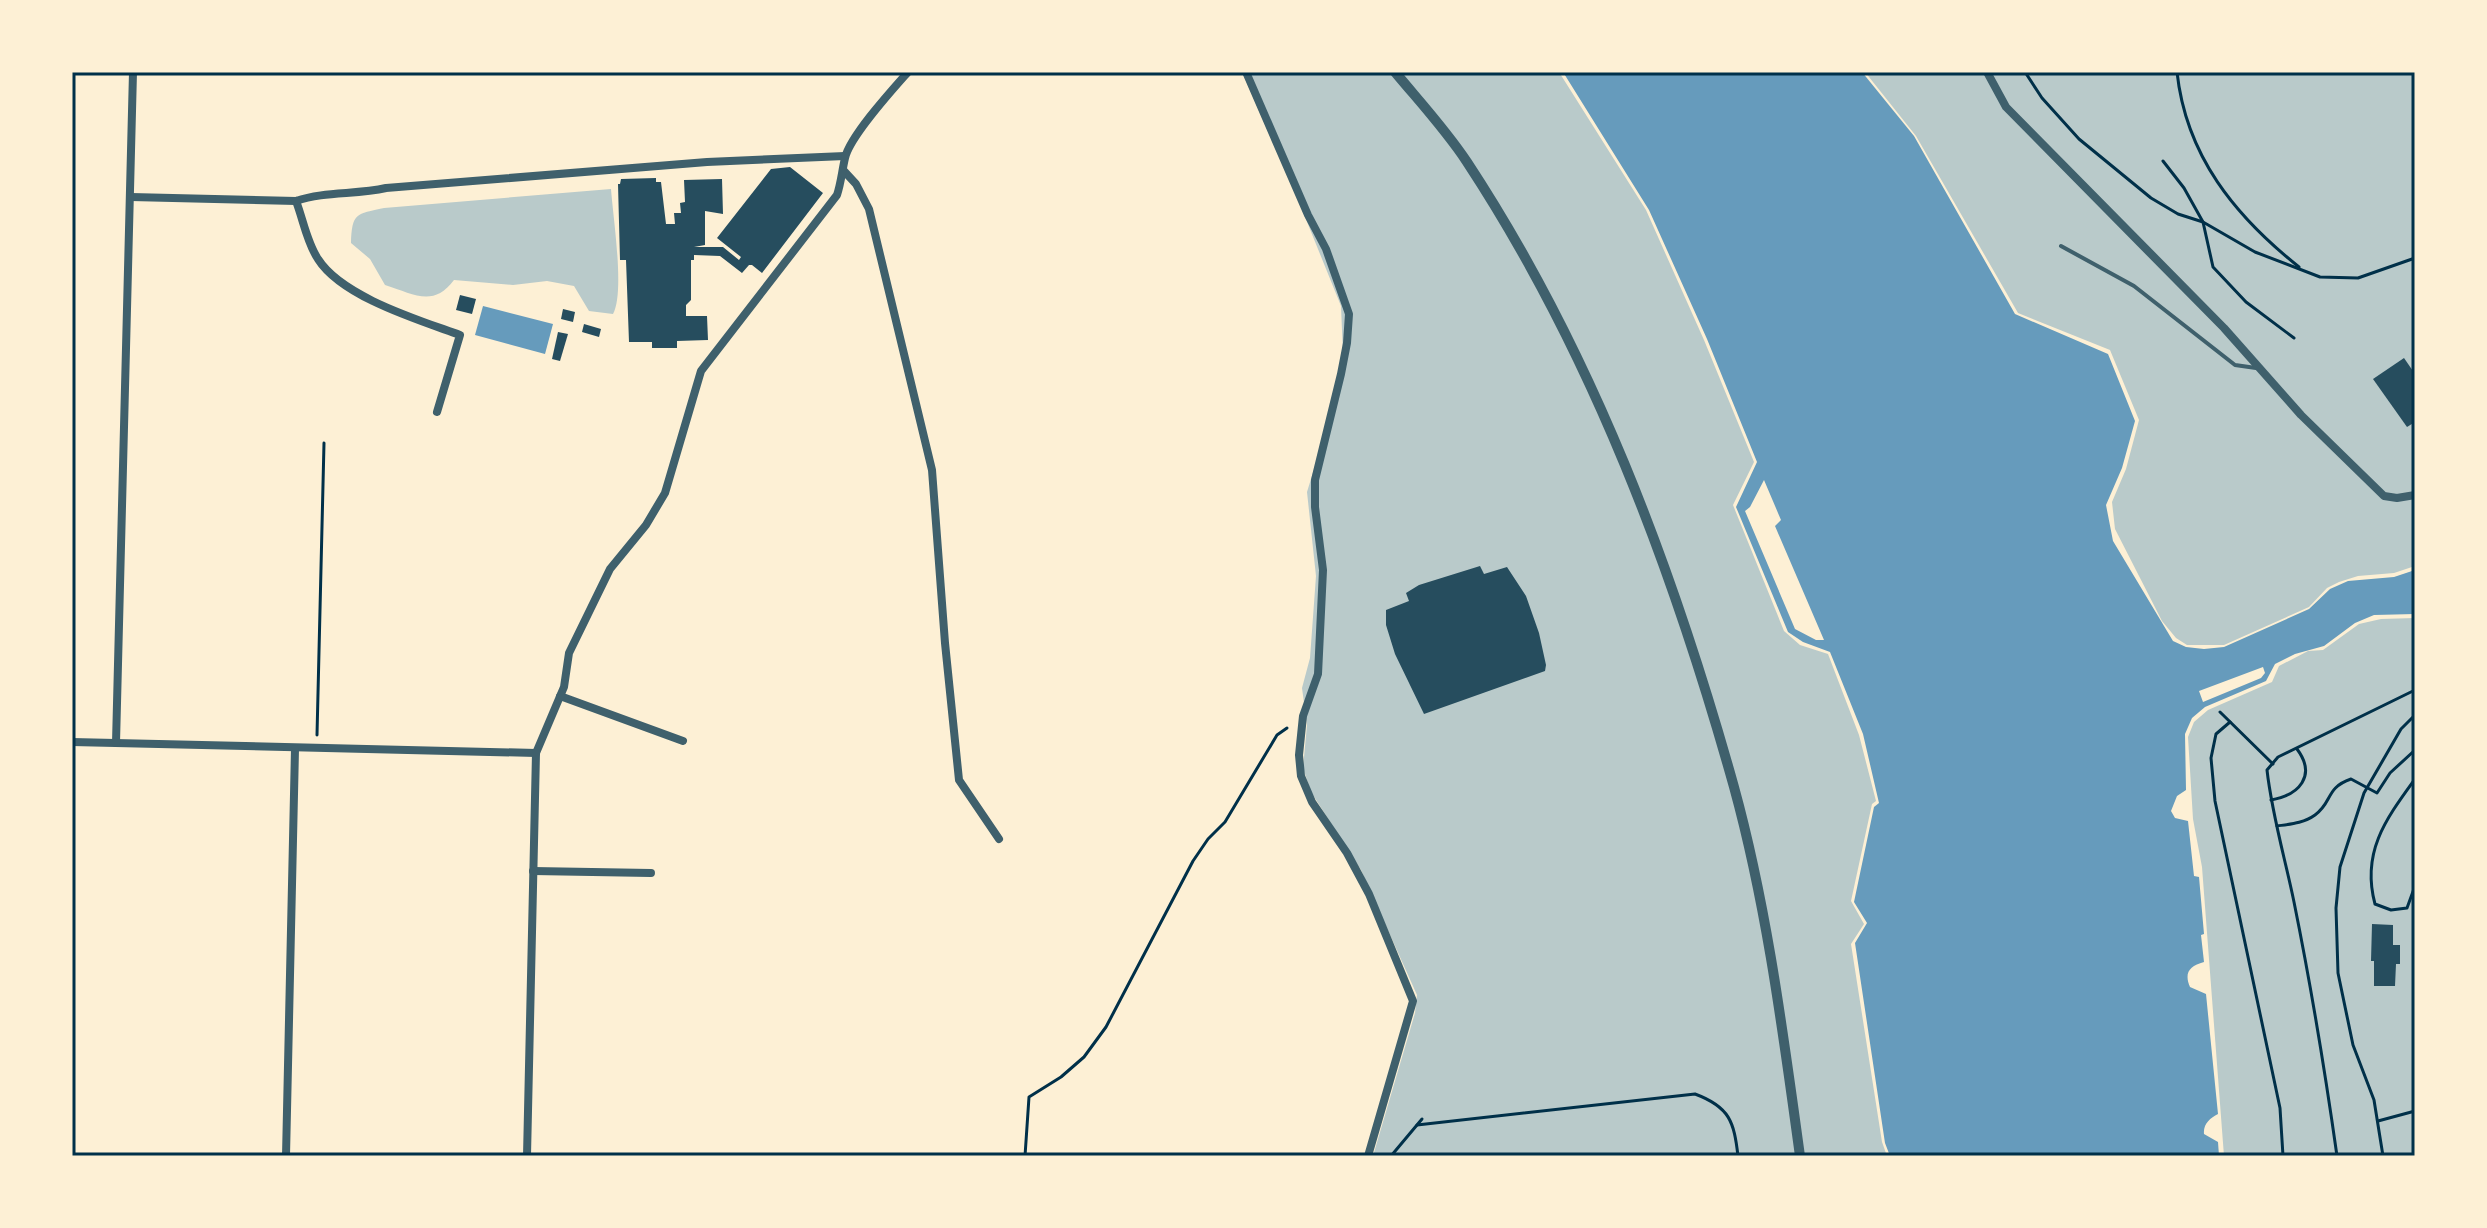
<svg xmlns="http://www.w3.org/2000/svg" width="2487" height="1228" viewBox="0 0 2487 1228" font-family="'Archivo Narrow',sans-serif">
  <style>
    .green { fill: #b9caca }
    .water { fill: #669bbc; fill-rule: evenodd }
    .building { fill: #264d5e }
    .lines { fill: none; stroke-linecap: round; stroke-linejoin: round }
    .path { stroke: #003049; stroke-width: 3 }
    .service { stroke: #3f606c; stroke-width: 4 }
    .minor { stroke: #3f606c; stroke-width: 8 }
    .tertiary { stroke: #3f606c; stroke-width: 10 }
    .neatline { fill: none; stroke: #003049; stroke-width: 3 }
  </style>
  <rect width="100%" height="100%" fill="#fdf0d5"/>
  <g class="green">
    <path d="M1242 72H1559L1646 210 1704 340 1754 462 1733 505 1784 631 1800 645 1828 654 1859 735 1876 801 1872 804 1851 901 1864 924 1851 944 1882 1142 1887 1156H1373L1415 1013 1417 995 1361 870 1311 792 1303 768 1307 725 1302 688 1310 658 1316 576 1307 492 1326 430 1343 355 1341 306 1299 202Z"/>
    <path d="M1865 72H2415V566L2394 573 2358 576 2339 582 2327 588 2309 607 2224 645H2187L2176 638 2162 621 2115 529 2112 502 2126 469 2139 420 2110 350 2018 313 1916 136Z"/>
    <path d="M611 189C613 216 625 293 613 314L589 311 574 286 547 281 513 285 454 280C433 308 414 294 385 285L370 259 351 243C352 213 356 214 384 208Z"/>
    <path d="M2415 618V1156H2224L2202 867 2193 819 2188 737 2194 722 2208 710 2272 682 2279 666 2308 651 2323 650 2359 624 2381 619Z"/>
  </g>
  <g class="water">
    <path d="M1563 72H1862L1914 136 2015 314 2108 354 2135 421 2122 468 2106 505 2113 541 2173 641 2186 647 2204 649 2224 647 2309 609 2330 589 2348 581 2394 577 2415 570V614L2374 615 2355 623 2324 646 2295 654 2275 664 2266 681 2205 707 2192 718 2185 734 2186 790 2177 796 2171 811 2175 818 2188 821 2194 876 2199 877 2204 934 2201 935 2204 962C2189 966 2184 973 2190 987L2206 994 2218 1114C2210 1118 2203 1124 2204 1134L2218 1142 2219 1156H1890L1885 1143 1855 943 1867 923 1854 902 1874 807 1879 803 1863 734 1830 652 1803 642 1788 632 1736 507 1757 462 1707 339 1649 210ZM1764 480 1781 520 1775 526 1824 640H1816L1795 629 1745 511 1750 507ZM2263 667 2265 673 2261 678 2203 702 2199 691Z"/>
    <path d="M483 306 553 324 545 354 475 335Z"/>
  </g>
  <g class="building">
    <path d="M790 167 823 193 762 273 752 265H749L742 273 720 256 694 255V260H691V300L686 305V316H707L708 340 677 341V348H652V342H629L626 260H620L618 184H620L621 179 656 178V182H661L666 224H675L674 213H681L680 203 685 202 684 180 722 179 723 214 705 211V245L694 247H723L739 260 741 257 717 238 771 169Z"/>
    <path d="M460 295 476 299 472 314 456 310Z"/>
    <path d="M563 309 575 312 573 322 561 319Z"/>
    <path d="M584 324 601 329 599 337 582 332Z"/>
    <path d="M558 332 568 334 560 361 552 359Z"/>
    <path d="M2404 358 2415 374V422L2407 427 2373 379Z"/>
    <path d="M1480 566 1484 574 1507 567 1526 596 1539 633 1546 665 1545 671 1424 714 1395 654 1386 625V610L1409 601 1406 593 1419 585Z"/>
    <path d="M2372 924 2393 925V945H2400V964H2396L2395 986H2374V961H2371Z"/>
  </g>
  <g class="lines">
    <g class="path">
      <path d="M2025 72 2042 98 2079 139 2151 198 2178 214 2203 222 2255 252 2320 277 2358 278 2415 258"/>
      <path d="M2177 72C2186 156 2235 216 2299 267"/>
      <path d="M2163 161 2184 188 2203 222 2213 267 2246 302 2294 338"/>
      <path d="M2220 712 2273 764"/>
      <path d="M2230 722 2216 734 2211 758 2215 801 2280 1108 2283 1156"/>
      <path d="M317 735 324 443"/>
      <path d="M2415 779C2386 819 2361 852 2375 904L2391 910 2407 908 2415 886"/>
      <path d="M2271 800C2299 795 2317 776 2297 749"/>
      <path d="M2277 826C2291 824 2304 823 2315 815 2333 802 2325 788 2351 779L2377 793 2390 773 2415 750"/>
      <path d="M2378 1121 2415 1111"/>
      <path d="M1417 1125 1695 1094C1730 1107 1734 1122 1738 1156"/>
      <path d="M1025 1156 1029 1097 1061 1077 1084 1057 1106 1027 1193 861 1208 839 1225 822 1277 735 1287 728"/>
      <path d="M1391 1156 1422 1119"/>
      <path d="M2337 1156C2325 1071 2311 986 2294 902 2285 858 2272 815 2267 770L2278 757 2415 690"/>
      <path d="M2383 1156 2374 1100 2353 1045 2338 973 2336 908 2340 867 2364 793 2401 729 2415 715"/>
    </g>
    <path class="service" d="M2061 246 2134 286 2235 365 2256 368"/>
    <g class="minor">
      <path d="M1246 72 1308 215 1326 249 1349 314 1347 343 1341 374 1315 480V507L1323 570 1318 674 1303 716 1299 755 1301 776 1312 802 1347 853 1369 894 1413 1001 1368 1156"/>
      <path d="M1987 72 2006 107 2224 328 2301 415 2384 496 2397 498 2415 495"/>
      <path d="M844 171 856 184 869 209 932 470 945 643 959 780 999 839"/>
      <path d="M131 197 296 201C325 191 356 195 386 188L707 162 845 156"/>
      <path d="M296 201C303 219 307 243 318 259 342 297 419 320 460 335L437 412"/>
      <path d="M560 696 683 741"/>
      <path d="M72 742 536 753"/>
      <path d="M116 743 133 72"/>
      <path d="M533 871 651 873"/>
      <path d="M286 1156 295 749"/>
      <path d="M527 1156 536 753 564 687 569 653 610 569 646 525 665 493 701 371 837 195C841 183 842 171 845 158 850 136 892 90 908 72"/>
    </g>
    <path class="tertiary" d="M1395 72C1419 101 1446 130 1467 162 1592 352 1673 569 1734 787 1767 907 1783 1033 1800 1156"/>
  </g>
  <rect width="2487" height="1228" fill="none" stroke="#fdf0d5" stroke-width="148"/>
  <rect x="74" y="74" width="2339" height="1080" class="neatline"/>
</svg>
